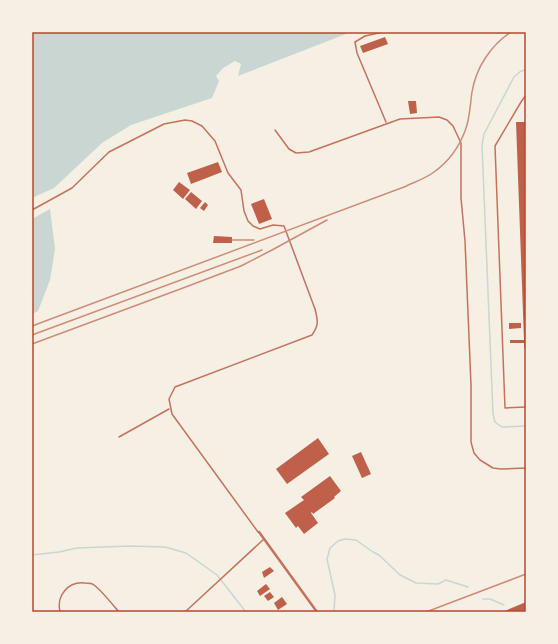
<svg xmlns="http://www.w3.org/2000/svg" width="558" height="644" viewBox="0 0 558 644" font-family="Quicksand,sans-serif">
  <style>
    .water { fill: #c9d6d2 }
    .lines { fill: none; stroke-linecap: round; stroke-linejoin: round }
    .stream { stroke: #c9d6d2; stroke-width: 1.5 }
    .building { fill: #bf614a }
    .service { stroke: #c5725c; stroke-width: 1.5 }
    .minor { stroke: #c5725c; stroke-width: 2.5 }
    .rail { stroke: #cf8b77; stroke-width: 1.5 }
    .neatline { fill: none; stroke: #b5482f; stroke-width: 1.5 }
  </style>
  <rect width="100%" height="100%" fill="#f6efe4"/>
  <g class="water">
    <path d="M32 32H351L238 76 241 64 235 61 223 68 216 76 219 81 212 98 131 125 102 143 54 188 32 198Z"/>
    <path d="M50 209 55 249 50 280 38 311 32 314V219Z"/>
  </g>
  <g class="lines">
    <g class="stream">
      <path d="M526 70 521 71 514 77 484 134 482 145 493 414 495 422 502 427 526 426"/>
      <path d="M32 555 59 552 77 548 129 546 165 547 186 553 217 575 246 612"/>
      <path d="M483 599H490L504 605"/>
      <path d="M334 612 335 595 327 559 330 548 338 541 345 539 356 540 373 552 379 555 400 575 416 583 438 584 446 580 468 587"/>
    </g>
  </g>
  <g class="building">
    <path d="M385 37 388 44 363 53 360 46Z"/>
    <path d="M408 101H416L417 113 410 114Z"/>
    <path d="M516 122H526V347L524 348V343H510V340H524Z"/>
    <path d="M218 162 222 172 191 184 187 173Z"/>
    <path d="M179 182 190 190 183 199 173 190Z"/>
    <path d="M191 192 202 201 196 209 185 199Z"/>
    <path d="M264 199 272 219 259 224 251 204Z"/>
    <path d="M205 202 208 205 204 211 200 208Z"/>
    <path d="M214 236 232 237V243H213Z"/>
    <path d="M509 323H521V328L509 329Z"/>
    <path d="M318 438 329 454 287 484 276 469Z"/>
    <path d="M361 452 371 474 362 478 352 456Z"/>
    <path d="M330 476 341 491 334 497 335 498 313 514 312 512 311 513 318 523 304 534 298 526 296 528 285 513 304 500 301 497Z"/>
    <path d="M270 567 274 571 264 578 262 572Z"/>
    <path d="M266 584 270 589 260 596 257 591Z"/>
    <path d="M270 592 274 597 268 601 264 596Z"/>
    <path d="M282 597 287 604 278 610 274 603Z"/>
    <path d="M526 602V612H502Z"/>
  </g>
  <g class="lines">
    <g class="service">
      <path d="M383 32 365 36 355 42 357 53 386 122"/>
      <path d="M526 95 521 102 495 146 505 408 526 407"/>
      <path d="M275 130 289 149 296 153 309 152 400 119 439 117 447 120 453 126 461 143V198L465 241 471 385V442L474 453 480 460 493 468 501 469 526 468"/>
      <path d="M32 210 72 188 109 152 164 124 185 120 192 121 202 126 215 141 228 173 241 190 244 211 248 221 253 226 260 229 273 225 284 226 315 309C318 321 319 325 312 335L175 387 169 399 172 414 258 532"/>
      <path d="M119 437 169 409"/>
      <path d="M60 612C56 596 68 581 85 583 88 583 92 583 94 585 101 590 113 605 119 612"/>
      <path d="M185 612 264 539"/>
    </g>
    <path class="minor" d="M259 532 317 612"/>
    <g class="rail">
      <path d="M232 240H254"/>
      <path d="M32 326 404 187C414 182 425 179 434 172 448 162 459 147 465 131 470 119 470 105 472 92 476 68 490 46 511 32"/>
      <path d="M32 335 262 250"/>
      <path d="M32 344 183 288 241 266 272 250 327 220"/>
      <path d="M426 612 526 574"/>
    </g>
  </g>
  <rect width="558" height="644" fill="none" stroke="#f6efe4" stroke-width="66"/>
  <rect x="33" y="33" width="492" height="578" class="neatline"/>
</svg>
